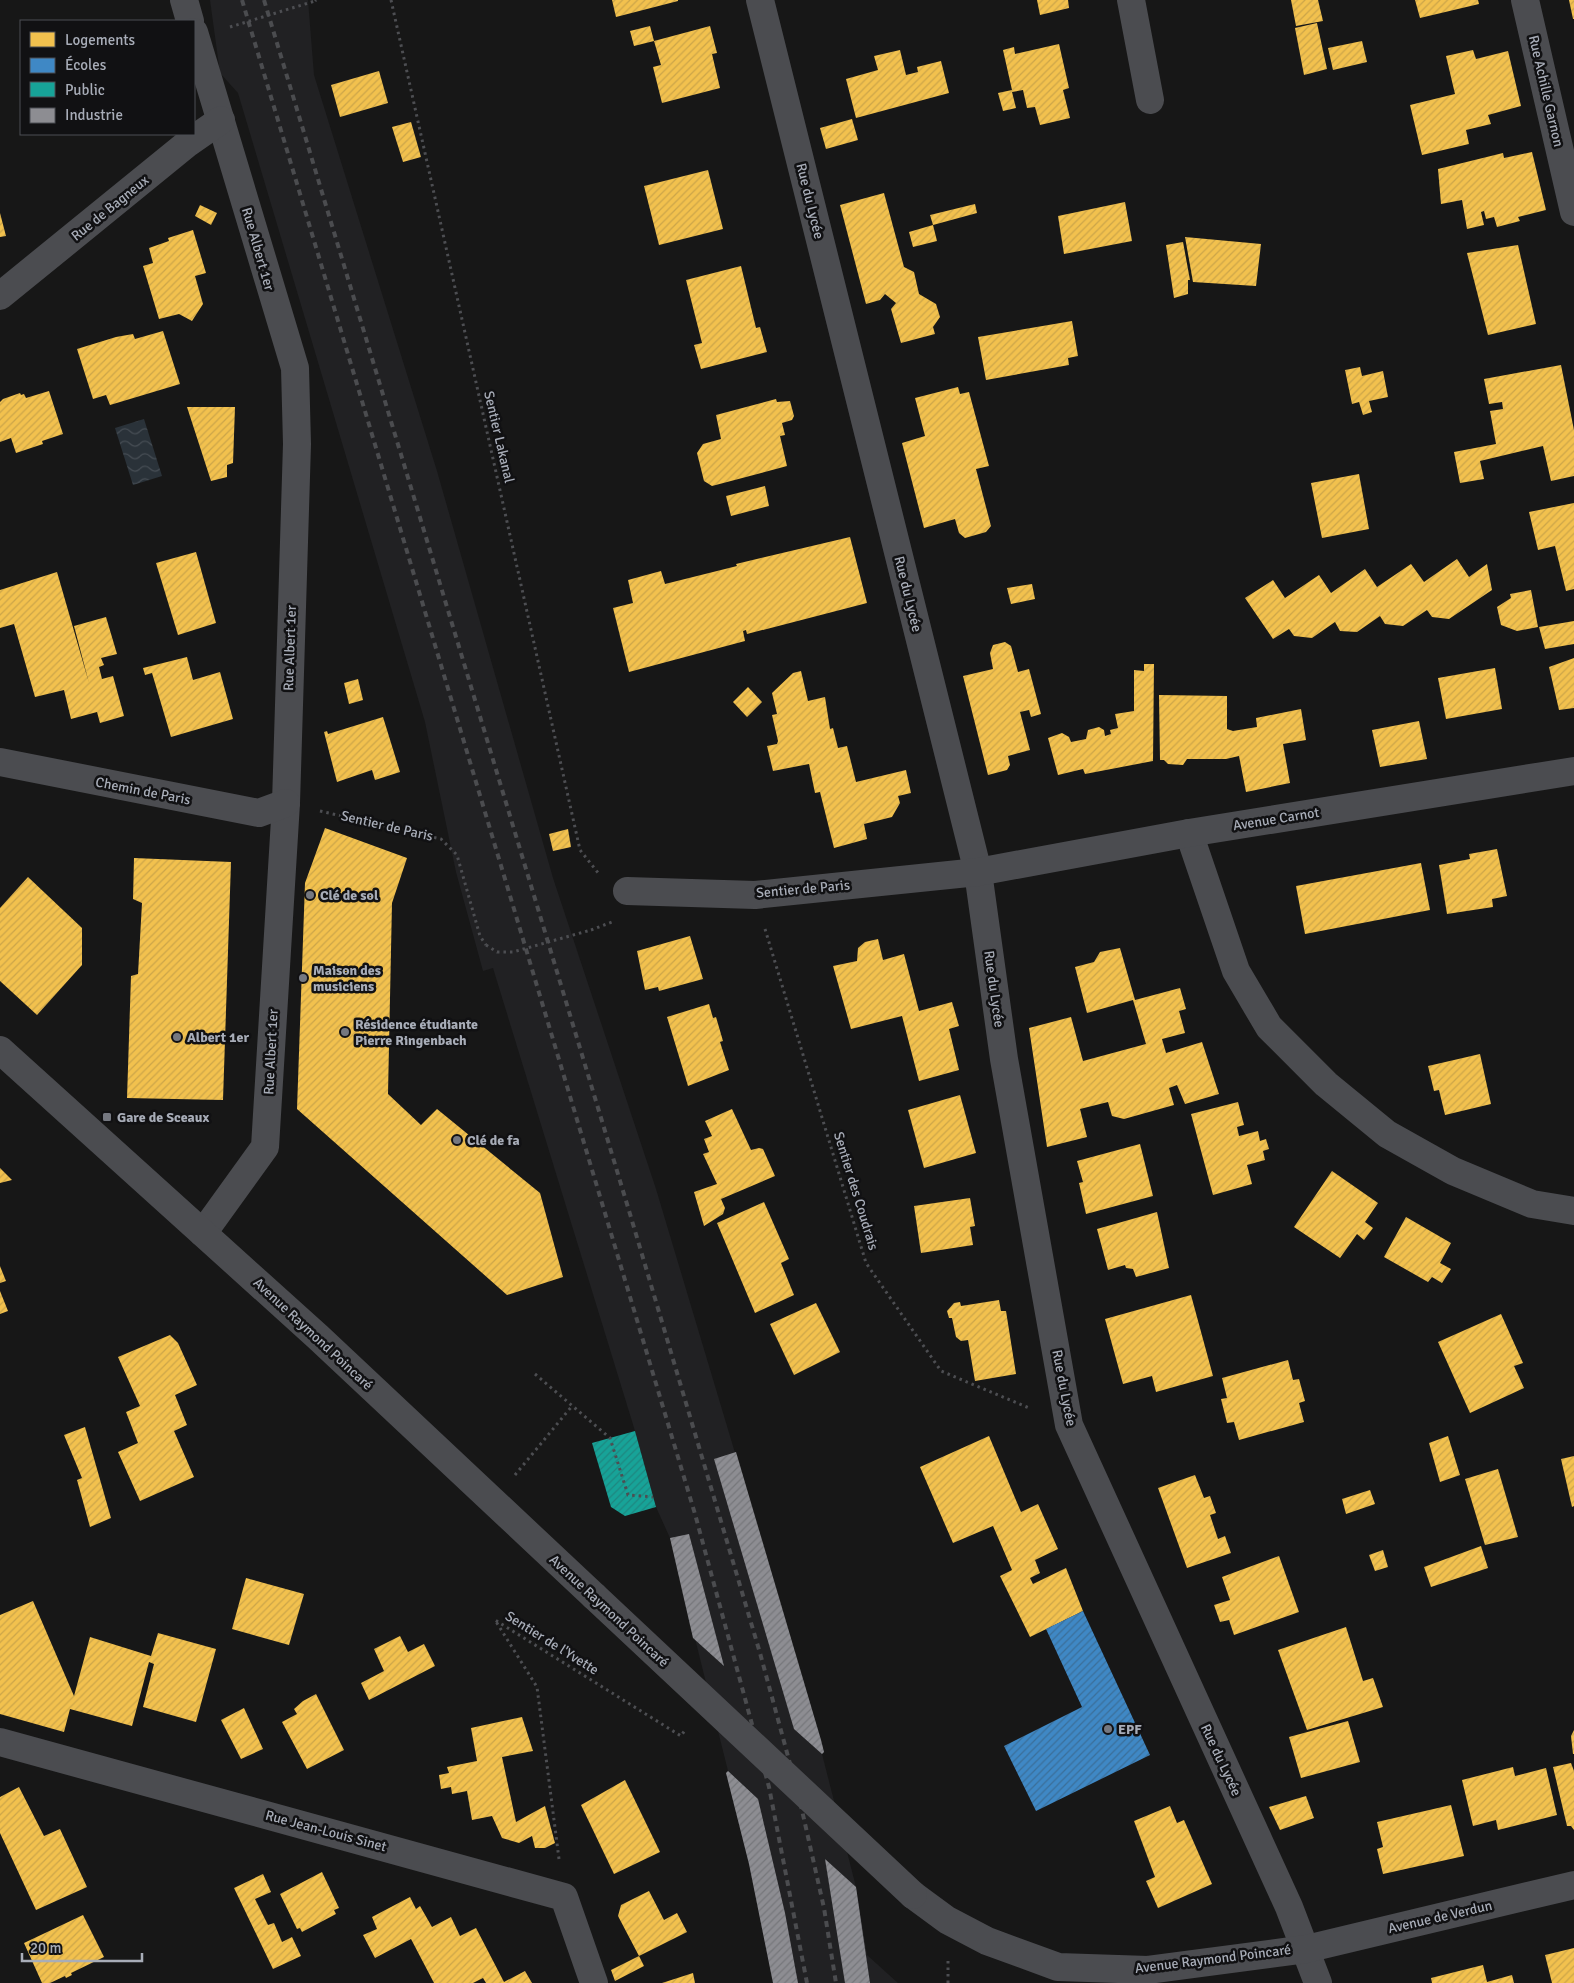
<svg xmlns="http://www.w3.org/2000/svg" width="1574" height="1983" viewBox="0 0 1574 1983" font-family="Signika,sans-serif">
  <style>
    .built { fill: #212123 }
    .water { fill: url(#water-waves) }
    .homes { fill: url(#homes-hatch) }
    .schools { fill: url(#schools-hatch) }
    .public { fill: url(#public-hatch) }
    .industry { fill: url(#industry-hatch) }
    .lines { fill: none; stroke-linecap: round; stroke-linejoin: round }
    .path { stroke: #4d4e52; stroke-width: 3; stroke-dasharray: 2.5 4; stroke-linecap: butt }
    .minor { stroke: #4b4c50; stroke-width: 28 }
    .rail { stroke: #4b4c4f; stroke-width: 4; stroke-dasharray: 6 5; stroke-linecap: butt }
    .path-bridge { stroke: #4d4e52; stroke-width: 3; stroke-dasharray: 2.5 4; stroke-linecap: butt }
    .minor-bridge { stroke: #4b4c50; stroke-width: 28 }
    .poi-dot { fill: #757880; stroke: #111113; stroke-width: 2 }
    .labels { text-anchor: middle; dominant-baseline: central; stroke-width: 5; stroke-linejoin: round; paint-order: stroke }
    .street-label { font-size: 14px; fill: #a8adb8; stroke: #111113 }
    .poi-label { font-size: 14px; font-weight: bold; fill: #a8adb8; stroke: #111113; text-anchor: start }
  </style>
  <defs>
    <pattern id="water-waves" width="16" height="10" patternUnits="userSpaceOnUse" patternTransform="scale(1.25)"><rect width="16" height="10" fill="#2a3239"/><path d="M0 5q4-4 8 0t8 0" fill="none" stroke="#464d54"/></pattern>
    <pattern id="homes-hatch" width="6" height="6" patternUnits="userSpaceOnUse" patternTransform="scale(1.25)"><rect width="6" height="6" fill="#f2c14e"/><path d="M-1 1l2-2M0 6l6-6M5 7l2-2" fill="none" stroke="#cca549"/></pattern>
    <pattern id="schools-hatch" width="6" height="6" patternUnits="userSpaceOnUse" patternTransform="scale(1.25)"><rect width="6" height="6" fill="#3f88c5"/><path d="M-1 1l2-2M0 6l6-6M5 7l2-2" fill="none" stroke="#3b6f9a"/></pattern>
    <pattern id="public-hatch" width="6" height="6" patternUnits="userSpaceOnUse" patternTransform="scale(1.25)"><rect width="6" height="6" fill="#17a398"/><path d="M-1 1l2-2M0 6l6-6M5 7l2-2" fill="none" stroke="#1e8780"/></pattern>
    <pattern id="industry-hatch" width="6" height="6" patternUnits="userSpaceOnUse" patternTransform="scale(1.25)"><rect width="6" height="6" fill="#8d8d92"/><path d="M-1 1l2-2M0 6l6-6M5 7l2-2" fill="none" stroke="#76777b"/></pattern>
  </defs>
  <rect width="100%" height="100%" fill="#171717"/>
  <path class="built" d="M210 0H308L314 75 437 471 553 878 656 1189 821 1740 824 1752 822 1754 856 1887 867 1955 898 1983H773L749 1864 726 1773 728 1771 670 1538 656 1507 635 1431 493 968 483 971 456 872 425 722 238 93 220 73Z"/>
  <path class="water" d="M144 419 162 476 133 485 115 428Z"/>
  <g class="homes">
    <path d="M612 0H678V1L616 17Z"/>
    <path d="M1037 0H1068L1069 8 1040 15Z"/>
    <path d="M1291 0H1318L1323 21 1296 26Z"/>
    <path d="M1415 0H1478L1479 4 1420 18Z"/>
    <path d="M1569 0H1574V19H1573Z"/>
    <path d="M1317 23 1327 69 1304 75 1295 28Z"/>
    <path d="M650 26 654 41 634 46 630 31Z"/>
    <path d="M710 26 717 53 712 54 720 88 662 103 653 67 661 65 654 41Z"/>
    <path d="M1362 41 1367 62 1333 70 1328 48Z"/>
    <path d="M1059 44 1069 88 1063 90 1070 118 1040 125 1035 107 1027 108 1023 90 1012 92 1016 108 1003 111 998 93 1012 90 1003 50 1014 47 1015 54Z"/>
    <path d="M900 50 906 75 918 72 917 67 941 61 949 93 856 118 846 79 878 70 874 56Z"/>
    <path d="M1473 50 1476 59 1508 51 1521 106 1488 115 1491 124 1466 130 1469 144 1422 155 1410 105 1455 94 1446 56Z"/>
    <path d="M379 71 388 103 340 117 331 85Z"/>
    <path d="M852 119 858 140 826 149 820 128Z"/>
    <path d="M411 122 421 157 403 162 392 127Z"/>
    <path d="M1532 152 1546 210 1518 217 1520 221 1497 227 1494 217 1486 219 1484 211 1481 212 1484 225 1467 229 1462 200 1441 204 1438 169 1503 153 1504 158Z"/>
    <path d="M708 170 723 229 659 245 644 186Z"/>
    <path d="M884 193 904 267 914 272 919 294 936 304 940 317 933 327 935 334 901 343 891 309 896 303 885 294 880 300 866 304 840 205Z"/>
    <path d="M1125 202 1132 241 1064 254 1058 216Z"/>
    <path d="M975 204 977 213 933 225 930 215Z"/>
    <path d="M200 205 217 213 211 225 195 216Z"/>
    <path d="M0 213 6 236 0 237Z"/>
    <path d="M933 225 937 241 913 247 909 232Z"/>
    <path d="M193 230 206 273 195 276 203 304 192 321 179 314 159 319 143 266 153 263 149 248 169 241 168 238Z"/>
    <path d="M1185 237 1261 244 1256 286 1193 282Z"/>
    <path d="M1183 242 1190 280H1188V294L1174 298 1166 245Z"/>
    <path d="M1518 245 1536 324 1488 335 1467 253Z"/>
    <path d="M741 266 756 328 760 327 767 352 701 369 694 345 702 343 686 280Z"/>
    <path d="M1072 321 1078 356 1068 358 1069 365 986 380 978 337Z"/>
    <path d="M163 331 180 384 110 405 106 395 93 399 77 349 116 337 133 334 135 339Z"/>
    <path d="M1561 365 1574 430V476L1551 481 1543 446 1480 461 1484 479 1460 483 1454 452 1496 444 1490 411 1503 409 1502 402 1489 404 1484 379Z"/>
    <path d="M1360 367 1362 376 1383 371 1388 397 1369 401 1372 412 1363 415 1359 402 1352 404 1345 370Z"/>
    <path d="M958 387 960 394 969 392 989 466 976 469 991 526 986 532 965 538 959 533 955 519 924 528 902 443 925 436 915 398Z"/>
    <path d="M49 391 63 434 42 441 43 444 16 453 11 438 0 442V402L3 399 20 393 21 395 24 394 26 398Z"/>
    <path d="M776 399 777 402 790 401 794 416 792 420 782 423 785 435 780 436 787 466 712 486 704 481 697 453 703 444 721 439 716 415Z"/>
    <path d="M187 407H235L233 463 227 465V477L211 481Z"/>
    <path d="M1359 474 1369 529 1322 538 1311 483Z"/>
    <path d="M765 486 769 506 731 516 726 496Z"/>
    <path d="M1574 503V589L1566 591 1555 546 1538 550 1529 512Z"/>
    <path d="M850 537 867 603 747 634 746 630 743 631 745 641 629 672 613 608 633 603 628 580 661 571 665 584 737 566 736 564Z"/>
    <path d="M196 552 216 623 178 635 156 563Z"/>
    <path d="M1457 559 1469 577 1487 564 1492 590 1449 619 1432 617 1427 610 1403 626 1385 624 1380 616 1357 632 1340 631 1335 622 1312 638 1294 636 1289 629 1273 639 1245 598 1273 580 1285 598 1319 575 1331 593 1365 569 1377 587 1411 564 1424 582Z"/>
    <path d="M57 572 89 683 74 626 106 617 117 654 101 658 104 665 99 667 102 679 113 676 124 716 100 723 97 712 71 719 64 690 35 697 14 624 0 628V590Z"/>
    <path d="M1032 584 1035 599 1011 604 1007 588Z"/>
    <path d="M1531 590 1538 627 1517 631 1501 625 1497 607 1511 598 1510 594Z"/>
    <path d="M1574 621V644L1545 649 1539 627Z"/>
    <path d="M1005 642 1011 646 1018 672 1029 669 1041 714 1031 717 1029 710 1020 712 1030 750 1008 756 1010 765 1007 770 988 775 963 676 993 669 990 653 993 645Z"/>
    <path d="M187 657 193 680 220 672 233 719 171 737 152 673 145 675 143 668Z"/>
    <path d="M1574 658V708L1559 710 1549 667Z"/>
    <path d="M1144 664H1154L1153 761 1085 774 1083 769 1058 775 1048 738 1062 733 1069 737 1071 742 1086 739 1088 730 1099 727 1104 730 1105 736 1111 734 1110 730 1118 728 1115 714 1134 711V670L1144 671Z"/>
    <path d="M1495 668 1502 709 1446 719 1438 678Z"/>
    <path d="M801 671 808 701 825 697 830 729 833 728 838 748 847 746 856 782 906 770 911 793 898 796 900 803 892 817 864 824 867 839 834 848 820 792 815 793 809 764 773 771 767 746 777 744 778 741 772 715 777 714 772 693 793 673Z"/>
    <path d="M358 679 363 700 349 704 344 683Z"/>
    <path d="M748 687 762 702 747 717 733 702Z"/>
    <path d="M1159 695 1227 696V729L1233 731 1257 727 1256 718 1301 709 1306 740 1283 744 1290 783 1246 792 1239 756 1226 759H1187L1183 765 1168 764 1164 760H1160Z"/>
    <path d="M383 717 400 772 375 780 372 770 337 782 324 732 327 731 328 734Z"/>
    <path d="M1419 721 1427 759 1380 767 1372 730Z"/>
    <path d="M325 828 407 858 392 903 388 1094 421 1125 437 1109 540 1193 563 1277 507 1295 297 1109 305 883Z"/>
    <path d="M568 829 571 847 553 851 549 834Z"/>
    <path d="M1497 849 1507 896 1492 899 1493 907 1447 914 1439 865 1470 859 1469 854Z"/>
    <path d="M134 858 231 862 223 1100 127 1098 131 976 138 974 142 903 133 899Z"/>
    <path d="M1421 863 1430 910 1305 934 1296 886Z"/>
    <path d="M28 877 82 928V965L37 1015 0 981V908Z"/>
    <path d="M690 936 703 979 659 991 658 987 645 990 637 951Z"/>
    <path d="M878 939 883 960 904 954 919 1011 952 1002 959 1026 949 1029 959 1070 919 1081 902 1016 851 1029 833 966 857 961 858 948 865 942Z"/>
    <path d="M1120 948 1135 1000 1180 988 1186 1009 1179 1011 1185 1033 1162 1039 1166 1053 1202 1042 1219 1094 1185 1104 1177 1085 1169 1088 1174 1105 1124 1119 1112 1116 1108 1102 1080 1109 1087 1137 1047 1147 1029 1028 1071 1017 1083 1061 1146 1044 1133 1000 1087 1013 1075 967 1094 962 1100 952Z"/>
    <path d="M709 1004 713 1018 716 1017 723 1041 720 1042 729 1070 688 1086 667 1017Z"/>
    <path d="M1480 1054 1491 1104 1445 1115 1439 1090 1434 1091 1428 1066Z"/>
    <path d="M960 1095 976 1153 924 1168 908 1110Z"/>
    <path d="M1238 1102 1244 1125 1237 1127 1239 1136 1258 1131 1260 1141 1266 1139 1269 1149 1263 1151 1265 1160 1247 1165 1252 1184 1213 1195 1191 1114Z"/>
    <path d="M732 1109 751 1150 759 1148 763 1149 775 1176 721 1199 725 1208 723 1214 704 1226 694 1192 717 1184 703 1154 709 1152 704 1139 712 1136 705 1121Z"/>
    <path d="M1140 1144 1153 1196 1086 1214 1079 1183 1083 1182 1077 1161Z"/>
    <path d="M0 1168 12 1180 0 1183Z"/>
    <path d="M1332 1171 1378 1203 1365 1222 1373 1228 1364 1240 1357 1234 1340 1258 1294 1227Z"/>
    <path d="M970 1198 975 1226 970 1227 973 1245 921 1253 914 1206Z"/>
    <path d="M764 1202 789 1259 781 1263 794 1295 755 1313 717 1223Z"/>
    <path d="M1157 1212 1169 1268 1136 1277 1133 1269 1126 1268 1125 1265 1108 1270 1097 1229Z"/>
    <path d="M1406 1217 1451 1243 1440 1263 1451 1269 1442 1283 1432 1277 1428 1282 1384 1257Z"/>
    <path d="M0 1266 6 1281 0 1283Z"/>
    <path d="M0 1291 8 1311 0 1314Z"/>
    <path d="M1191 1295 1213 1376 1156 1392 1152 1376 1123 1384 1105 1319Z"/>
    <path d="M999 1300 1001 1311H1006L1016 1374 975 1381 968 1340 961 1341 956 1337 952 1318H949L947 1311 954 1303 960 1302 961 1306Z"/>
    <path d="M816 1303 840 1352 794 1375 770 1324Z"/>
    <path d="M1501 1314 1523 1363 1514 1366 1524 1388 1470 1413 1438 1342Z"/>
    <path d="M170 1335 178 1343 197 1385 175 1395 187 1425 174 1431 194 1477 140 1501 118 1452 138 1443 126 1412 140 1406 118 1357Z"/>
    <path d="M1288 1360 1293 1380 1299 1379 1305 1401 1299 1403 1304 1422 1239 1440 1234 1422 1227 1423 1221 1399 1227 1398 1222 1378Z"/>
    <path d="M85 1427 111 1518 90 1527 77 1480 82 1478 64 1435Z"/>
    <path d="M989 1436 1021 1512 1038 1504 1058 1549 1035 1560 1040 1573 1030 1578 1033 1584 1066 1568 1083 1611 1030 1637 1000 1576 1012 1570 993 1526 953 1543 920 1467Z"/>
    <path d="M1448 1436 1460 1475 1440 1482 1429 1443Z"/>
    <path d="M1574 1456V1506L1572 1507 1561 1459Z"/>
    <path d="M1498 1469 1518 1537 1485 1545 1465 1479Z"/>
    <path d="M1195 1475 1204 1498 1210 1496 1216 1513 1210 1515 1218 1539 1225 1536 1231 1553 1187 1568 1158 1488Z"/>
    <path d="M1370 1490 1375 1504 1346 1514 1342 1499Z"/>
    <path d="M1481 1546 1488 1568 1431 1587 1424 1567Z"/>
    <path d="M1383 1550 1388 1567 1375 1571 1369 1555Z"/>
    <path d="M1279 1556 1299 1612 1234 1635 1229 1620 1220 1622 1214 1605 1230 1600 1222 1577Z"/>
    <path d="M246 1578 304 1594 289 1645 232 1629Z"/>
    <path d="M33 1601 74 1696 90 1637 151 1656 158 1633 216 1649 196 1722 143 1707 154 1664 149 1662 132 1726 70 1709 64 1732 0 1714V1615Z"/>
    <path d="M1346 1627 1363 1681 1373 1678 1383 1707 1307 1730 1278 1650Z"/>
    <path d="M400 1636 408 1652 424 1644 435 1666 369 1700 361 1683 384 1671 374 1649Z"/>
    <path d="M316 1694 344 1750 307 1769 282 1722 297 1714 294 1709 303 1701Z"/>
    <path d="M244 1708 263 1749 241 1759 221 1720Z"/>
    <path d="M522 1717 533 1751 502 1757 516 1822 545 1806 555 1843 545 1848H535L532 1836 519 1843 502 1838 492 1816 472 1820 467 1791 452 1794 451 1787 441 1789 439 1775 449 1773 447 1767 477 1761 471 1728Z"/>
    <path d="M1348 1721 1360 1762 1301 1778 1289 1737Z"/>
    <path d="M1574 1730V1754H1573L1571 1736Z"/>
    <path d="M1571 1763 1574 1771V1830L1571 1826H1567L1553 1767Z"/>
    <path d="M1513 1767 1515 1776 1546 1768 1557 1815 1498 1830 1496 1820 1473 1826 1462 1780Z"/>
    <path d="M625 1780 660 1852 614 1874 581 1805Z"/>
    <path d="M19 1787 44 1836 60 1829 87 1887 36 1910 0 1833V1797Z"/>
    <path d="M1306 1796 1314 1818 1280 1830 1269 1807Z"/>
    <path d="M1451 1805 1464 1856 1383 1874 1377 1849 1383 1847 1377 1822Z"/>
    <path d="M1170 1806 1177 1823 1184 1820 1212 1884 1158 1908 1146 1881 1155 1877 1134 1821Z"/>
    <path d="M322 1872 339 1908 334 1910 336 1914 302 1932 300 1928 297 1929 280 1894Z"/>
    <path d="M263 1874 271 1892 255 1899 268 1925 274 1923 282 1942 292 1937 301 1956 273 1969 234 1888Z"/>
    <path d="M649 1891 664 1920 677 1913 687 1932 639 1956 618 1916 621 1905Z"/>
    <path d="M410 1897 416 1909 420 1906 432 1927 451 1917 460 1936 476 1928 504 1982 525 1971 532 1983H486L483 1978 473 1983H434L411 1939 375 1958 363 1935 377 1929 372 1917Z"/>
    <path d="M83 1915 104 1957 71 1973 72 1975 66 1978 65 1976 50 1983H42L24 1943Z"/>
    <path d="M1574 1948V1983H1552L1545 1955Z"/>
    <path d="M639 1956 644 1966 615 1981 611 1970Z"/>
    <path d="M1483 1965 1487 1982 1512 1975 1514 1983H1432L1431 1978Z"/>
    <path d="M693 1973 695 1983H662Z"/>
  </g>
  <path class="schools" d="M1083 1611 1150 1755 1036 1811 1004 1746 1082 1707 1046 1629Z"/>
  <path class="public" d="M635 1431 656 1507 625 1516 611 1507 592 1443Z"/>
  <g class="industry">
    <path d="M736 1452 821 1740 824 1752 822 1754 794 1729 714 1459Z"/>
    <path d="M689 1534 724 1666 693 1638 670 1538Z"/>
    <path d="M728 1771 758 1799 785 1913 798 1983H773L749 1864 726 1773Z"/>
    <path d="M825 1859 856 1887 870 1983H845Z"/>
  </g>
  <g class="lines">
    <g class="path">
      <path d="M391 0 580 850 599 874"/>
      <path d="M315 1 316 0"/>
      <path d="M320 811 441 839 457 855 480 936 486 945"/>
      <path d="M765 929 866 1263 941 1371 1029 1408"/>
      <path d="M591 930 612 922"/>
      <path d="M535 1374 610 1438 628 1495 653 1497"/>
      <path d="M515 1475 572 1406"/>
      <path d="M559 1859 537 1687 495 1620 681 1736 685 1730"/>
      <path d="M948 1961V1983"/>
    </g>
    <g class="minor">
      <path d="M184 0 190 21"/>
      <path d="M760 0 978 872 1004 1059 1069 1425 1289 1907 1318 1983"/>
      <path d="M1131 0 1150 100"/>
      <path d="M1525 0 1574 212"/>
      <path d="M194 32 295 368 297 444 286 803 265 1147 203 1233"/>
      <path d="M0 296 188 143 221 120"/>
      <path d="M0 762 259 813 286 803"/>
      <path d="M1189 833 1236 971 1269 1027 1326 1084 1387 1134 1453 1171 1532 1204 1574 1211"/>
      <path d="M627 891 755 895 978 872 1189 833 1574 771"/>
      <path d="M0 1050 318 1337 594 1596"/>
      <path d="M0 1742 564 1897 594 1983"/>
      <path d="M913 1895 947 1920 987 1941 1058 1967 1148 1970 1306 1949 1574 1885"/>
    </g>
    <g class="rail">
      <path d="M242 0 695 1514 769 1787 807 1983"/>
      <path d="M264 0 630 1214 760 1653 799 1797 824 1908 836 1983"/>
    </g>
    <g class="path-bridge">
      <path d="M230 27 315 1"/>
      <path d="M486 945 497 952H513L591 930"/>
    </g>
    <path class="minor-bridge" d="M594 1596 913 1895"/>
  </g>
  <g class="poi-dot">
    <circle cx="310" cy="895" r="5"/>
    <circle cx="303" cy="978" r="5"/>
    <circle cx="345" cy="1032" r="5"/>
    <circle cx="177" cy="1037" r="5"/>
    <rect x="102" y="1112" width="10" height="10" rx="2.5"/>
    <circle cx="457" cy="1140" r="5"/>
    <circle cx="1108" cy="1729" r="5"/>
  </g>
  <g class="labels">
    <g class="street-label">
      <text transform="translate(1546 91) rotate(77)">Rue Achille Garnon</text>
      <text transform="translate(810 201) rotate(76)">Rue du Lycée</text>
      <text transform="translate(110 208) rotate(-39)">Rue de Bagneux</text>
      <text transform="translate(258 249) rotate(74)">Rue Albert 1er</text>
      <text transform="translate(499 437) rotate(77)">Sentier Lakanal</text>
      <text transform="translate(908 594) rotate(76)">Rue du Lycée</text>
      <text transform="translate(290 648) rotate(-88)">Rue Albert 1er</text>
      <text transform="translate(143 791) rotate(11)">Chemin de Paris</text>
      <text transform="translate(1276 819) rotate(-9)">Avenue Carnot</text>
      <text transform="translate(387 826) rotate(13)">Sentier de Paris</text>
      <text transform="translate(803 889) rotate(-5)">Sentier de Paris</text>
      <text transform="translate(994 989) rotate(82)">Rue du Lycée</text>
      <text transform="translate(271 1052) rotate(-87)">Rue Albert 1er</text>
      <text transform="translate(856 1191) rotate(73)">Sentier des Coudrais</text>
      <text transform="translate(313 1334) rotate(43)">Avenue Raymond Poincaré</text>
      <text transform="translate(1064 1388) rotate(79)">Rue du Lycée</text>
      <text transform="translate(609 1611) rotate(43)">Avenue Raymond Poincaré</text>
      <text transform="translate(552 1643) rotate(32)">Sentier de l'Yvette</text>
      <text transform="translate(1221 1760) rotate(65)">Rue du Lycée</text>
      <text transform="translate(326 1831) rotate(15)">Rue Jean-Louis Sinet</text>
      <text transform="translate(1440 1917) rotate(-13)">Avenue de Verdun</text>
      <text transform="translate(1213 1959) rotate(-7)">Avenue Raymond Poincaré</text>
    </g>
    <g class="poi-label">
      <text x="320" y="895">Clé de sol</text>
      <text x="313" y="970">Maison des<tspan x="313" dy="16">musiciens</tspan></text>
      <text x="355" y="1024">Résidence étudiante<tspan x="355" dy="16">Pierre Ringenbach</tspan></text>
      <text x="187" y="1037">Albert 1er</text>
      <text x="117" y="1117">Gare de Sceaux</text>
      <text x="467" y="1140">Clé de fa</text>
      <text x="1118" y="1729">EPF</text>
    </g>
  </g>
  <rect x="20" y="20" width="175" height="115" fill="#111113" stroke="#4d4f55"/>
  <rect x="30" y="32" width="25" height="15" fill="#f2c14e" stroke="#4d4f55"/>
  <text x="65" y="45" font-size="15" fill="#a8adb8">Logements</text>
  <rect x="30" y="58" width="25" height="15" fill="#3f88c5" stroke="#4d4f55"/>
  <text x="65" y="70" font-size="15" fill="#a8adb8">Écoles</text>
  <rect x="30" y="82" width="25" height="15" fill="#17a398" stroke="#4d4f55"/>
  <text x="65" y="95" font-size="15" fill="#a8adb8">Public</text>
  <rect x="30" y="108" width="25" height="15" fill="#8d8d92" stroke="#4d4f55"/>
  <text x="65" y="120" font-size="15" fill="#a8adb8">Industrie</text>
  <path d="M22 1953v8h120v-8" fill="none" stroke="#a8adb8" stroke-width="2.5"/>
  <text x="30" y="1953" font-size="15" fill="#a8adb8" stroke="#111113" stroke-width="4" paint-order="stroke">20 m</text>
</svg>
